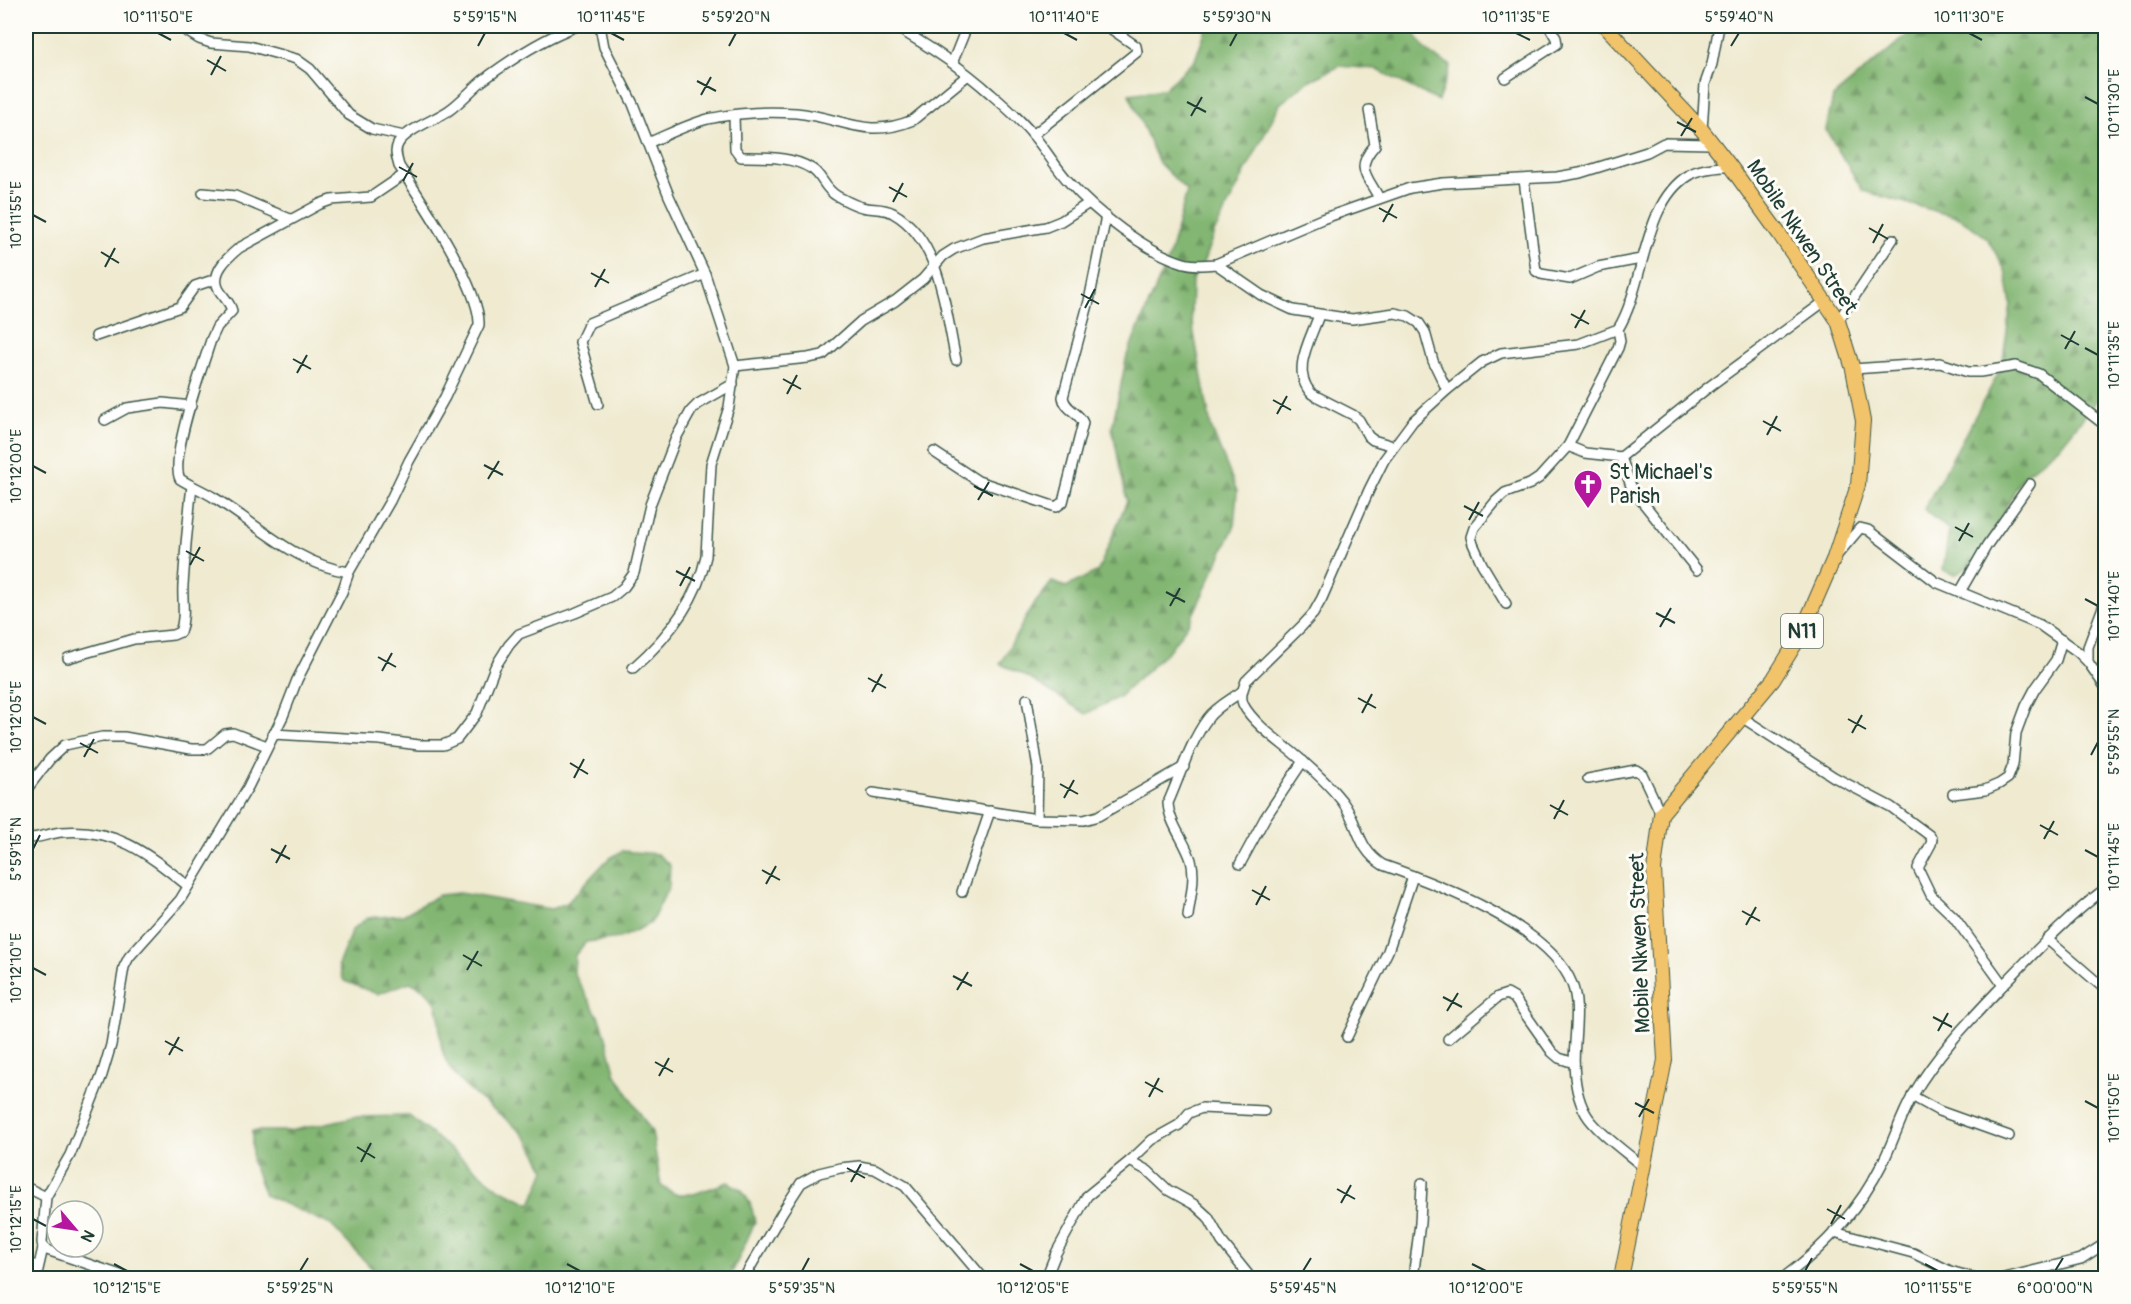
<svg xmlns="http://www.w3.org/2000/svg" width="2131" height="1304" viewBox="0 0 2131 1304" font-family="Pangolin,sans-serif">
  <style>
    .forest { fill: url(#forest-firs); stroke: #507a53; stroke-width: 1.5 }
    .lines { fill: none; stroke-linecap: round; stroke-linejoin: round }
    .minor-casing { stroke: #3e574b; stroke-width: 12 }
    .highway-casing { stroke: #3e574b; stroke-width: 16 }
    .minor { stroke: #fff; stroke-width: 9 }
    .highway { stroke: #f1c36a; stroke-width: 14 }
    .ticks { fill: none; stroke: #1f3d34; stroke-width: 2 }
    .labels { text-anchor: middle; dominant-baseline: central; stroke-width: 6; stroke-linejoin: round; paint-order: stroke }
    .shield { fill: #fdfcf7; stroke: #62766e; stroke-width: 1.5 }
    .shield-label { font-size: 20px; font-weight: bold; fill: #1f3d34 }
    .street-label { font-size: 21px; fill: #1f3d34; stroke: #fdfcf7 }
    .poi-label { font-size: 21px; fill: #1f3d34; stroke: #fdfcf7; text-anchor: start }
    .neatline { fill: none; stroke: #1f3d34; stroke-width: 2 }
    .ticks-label { font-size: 15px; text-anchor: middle; fill: #1f3d34 }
  </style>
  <defs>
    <pattern id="forest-firs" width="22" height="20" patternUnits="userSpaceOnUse" patternTransform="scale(1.5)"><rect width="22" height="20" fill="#82b672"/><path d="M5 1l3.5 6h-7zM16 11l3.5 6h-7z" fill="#6a955e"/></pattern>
  </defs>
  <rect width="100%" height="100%" fill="#fdfcf7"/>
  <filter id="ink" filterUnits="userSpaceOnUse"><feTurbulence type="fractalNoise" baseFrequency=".0167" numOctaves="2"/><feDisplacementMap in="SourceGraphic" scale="12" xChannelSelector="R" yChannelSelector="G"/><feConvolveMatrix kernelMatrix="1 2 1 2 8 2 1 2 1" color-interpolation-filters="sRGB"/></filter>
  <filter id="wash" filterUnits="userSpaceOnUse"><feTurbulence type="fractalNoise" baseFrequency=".008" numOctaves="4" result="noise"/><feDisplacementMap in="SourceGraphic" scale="24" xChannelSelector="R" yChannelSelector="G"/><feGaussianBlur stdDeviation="1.35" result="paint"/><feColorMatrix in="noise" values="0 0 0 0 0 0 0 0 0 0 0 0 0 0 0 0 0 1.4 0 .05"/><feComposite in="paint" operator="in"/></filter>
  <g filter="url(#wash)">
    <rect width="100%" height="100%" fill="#efead0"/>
    <g class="forest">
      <path d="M1207 26H1411C1422 47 1428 56 1451 65L1438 101 1376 69 1340 66 1307 82 1280 104 1214 233 1202 266 1192 280 1191 317 1211 427 1237 491 1234 527 1190 621 1170 649 1119 697 1086 714 1024 675 1000 664 1032 607 1052 582 1066 587 1098 571 1127 501 1112 428 1127 355 1169 257 1187 191 1159 163 1129 94 1164 89 1195 60Z"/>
      <path d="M1918 26H2105V383L2095 403 2061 445 2022 477 1977 562 1955 575 1943 570 1949 530 1924 509 2002 367 2011 304 2005 270 1987 238 1960 218 1863 191 1826 130 1833 97Z"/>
      <path d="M622 851 657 854 670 865 669 886 651 923 620 938 586 942 575 955 574 974 602 1023 616 1075 652 1132 661 1186 675 1194H694L728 1182 742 1190 751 1205 755 1222 730 1278H386L377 1274 331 1225 265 1195 252 1162V1131H290L354 1117 409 1116 500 1189 531 1204 545 1170C539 1160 534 1147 526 1138 502 1109 458 1093 444 1056 432 1022 453 1001 410 982L377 994 344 981 338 965 352 930 367 918 403 915 439 895 459 893 551 909 567 903 607 860Z"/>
    </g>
  </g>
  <g filter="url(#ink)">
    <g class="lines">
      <g class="minor-casing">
        <g id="minor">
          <path d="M178 26 199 39 211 43 249 46 296 59 310 69 349 115 372 129 404 136"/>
          <path d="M600 26 604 47 633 104 669 196 705 274 735 366 729 407 711 464 706 556C697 601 666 639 633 668"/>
          <path d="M894 26C929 46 960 66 991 94 1005 106 1021 120 1033 135 1046 150 1056 168 1069 182 1095 212 1146 252 1184 263 1195 266 1205 265 1216 264L1322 219 1410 188 1443 183 1557 177 1580 173 1647 152 1664 143 1711 144"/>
          <path d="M953 61 967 26"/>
          <path d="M1505 78 1557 44 1556 38 1549 26"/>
          <path d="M1369 110 1375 145C1355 168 1366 174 1379 198"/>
          <path d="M734 116 735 149 741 157C764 157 792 156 812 169 823 176 824 189 837 196 845 200 853 205 862 207 872 210 883 207 893 213 941 240 945 310 956 360"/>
          <path d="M1702 130 1705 84 1712 64 1719 26"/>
          <path d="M1033 135 1137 52 1136 46 1107 26"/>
          <path d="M648 143C667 135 688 124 708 119 735 113 768 111 796 113 842 117 865 140 913 120L968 75"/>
          <path d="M1524 180 1536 271 1541 274 1570 279 1598 267 1641 259"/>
          <path d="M203 193 235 196 290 219"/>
          <path d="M1216 264 1261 295 1293 310 1352 319 1395 313 1408 316 1419 323 1425 332 1433 361 1447 390"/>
          <path d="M1319 315C1310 341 1290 371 1312 394L1353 415 1359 420 1368 436 1373 440 1393 446"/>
          <path d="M1838 321 1893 239"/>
          <path d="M96 336 180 307 195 286 216 279"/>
          <path d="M735 366 808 358 823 355 861 321 895 301 923 279 943 256 954 249 983 238 1046 227 1061 221 1089 203"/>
          <path d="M1853 369 1940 363 1968 372H1980L2016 366 2039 374 2106 426"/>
          <path d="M598 404 580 342 589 323 705 274"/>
          <path d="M105 420 127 408 163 403 191 406"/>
          <path d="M1568 446 1585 453 1621 457"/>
          <path d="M934 452 978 481 1056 507 1063 502 1083 423C1079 412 1065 410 1063 397L1089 301 1106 216"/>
          <path d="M1837 555 1860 528 1868 530 1936 582 2040 625 2078 652 2088 662 2106 688"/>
          <path d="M1697 570 1632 489 1621 457 1710 386 1825 301"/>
          <path d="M349 572C297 565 256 523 213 497 202 490 191 486 180 479 169 458 203 365 211 340L217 327 232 311C230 302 224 298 219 290 210 273 227 258 239 248L320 204 331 200 371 197 405 174"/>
          <path d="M1960 592 1987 545 2030 484"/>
          <path d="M1506 604 1482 564 1473 544 1471 537 1474 528 1496 501 1505 493 1530 484 1539 478 1568 446 1618 348 1620 341 1618 329"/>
          <path d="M68 658 134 639 173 635 180 632C186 616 182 601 183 585 185 552 188 519 192 486"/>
          <path d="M2088 662V647L2106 599"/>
          <path d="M1027 699 1038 768 1037 819"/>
          <path d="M1743 718 1834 777 1891 807 1929 835 1932 839 1931 844 1918 868 1931 895 1954 917 2003 985"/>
          <path d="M273 734 380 740 419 745H443L457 739 477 713 495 667 509 645 519 634 575 613 612 597 624 587 634 573 650 505 676 438 691 411 698 404 733 384"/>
          <path d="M1588 779 1636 770 1642 774 1661 814"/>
          <path d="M26 790 50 759 65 745 102 737H124L191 749H207L225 734 233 733 267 746"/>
          <path d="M873 793 1037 819 1084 820 1098 816 1184 767"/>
          <path d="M1953 794 1985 790 1999 784 2008 778 2013 765 2016 733 2026 706 2035 689 2056 660 2062 640"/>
          <path d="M26 838C37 839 50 833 62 832 116 827 149 855 188 886"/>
          <path d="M1240 864 1265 818 1303 761"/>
          <path d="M962 892 990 811"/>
          <path d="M1188 916C1190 898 1196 878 1191 860 1185 841 1169 823 1168 803 1180 776 1190 742 1208 718 1216 707 1230 700 1241 692"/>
          <path d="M2047 939 2106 990"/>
          <path d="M1347 1037 1388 951 1413 876"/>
          <path d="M1448 1039 1498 997 1507 994 1514 998 1552 1052 1559 1058 1574 1063"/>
          <path d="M1912 1096 1939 1111 2009 1136"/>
          <path d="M1130 1161 1148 1171 1168 1190 1195 1205 1208 1217 1222 1242 1251 1278"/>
          <path d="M1643 1167C1627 1153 1596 1131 1586 1114 1574 1093 1573 1066 1575 1043 1576 1023 1579 1002 1572 984 1550 926 1437 884 1383 865 1356 848 1360 825 1342 801 1327 782 1310 767 1292 752 1277 740 1252 722 1243 704 1240 696 1243 689 1246 681L1302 626 1313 614 1322 598 1369 490 1384 460 1413 421 1447 390 1482 362 1501 353 1579 344 1618 329C1645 286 1642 203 1689 175 1699 168 1718 168 1730 166"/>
          <path d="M26 1187 46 1197"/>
          <path d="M1834 1232 1913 1253 1950 1271 1975 1278"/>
          <path d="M26 1262 38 1267"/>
          <path d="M36 1278 43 1248"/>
          <path d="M129 1278 50 1251 43 1248 42 1242 46 1197 70 1155 102 1075 111 1045 124 967 129 957 180 900 248 787 283 716 297 680 342 592 349 572 390 501 409 461 445 397 479 325C481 289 420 198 399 166 397 158 394 151 398 144 405 130 435 120 448 111 460 103 470 91 482 81 510 60 544 38 577 26"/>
          <path d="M744 1278 783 1211 801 1183 819 1173 840 1168 859 1166 875 1169 905 1186 983 1278"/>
          <path d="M1046 1278 1056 1253 1087 1196 1130 1161 1152 1140 1179 1125 1189 1113 1202 1108 1264 1111"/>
          <path d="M1413 1278 1420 1223 1422 1183"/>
          <path d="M1783 1278C1824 1248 1860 1208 1883 1162 1894 1140 1901 1116 1913 1095 1938 1052 1972 1018 2006 982 2038 949 2069 916 2106 888"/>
          <path d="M2004 1278 2081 1259 2106 1243"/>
        </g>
      </g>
      <g class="highway-casing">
        <path id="highway" d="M1605 26 1702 130 1730 166 1780 235 1838 321 1853 369 1863 421 1858 485 1834 558 1800 636 1773 680 1661 814 1654 870 1665 1060 1621 1278"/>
      </g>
      <use href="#minor" class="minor"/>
      <use href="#highway" class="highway"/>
    </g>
  </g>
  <path class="ticks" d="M158 33 171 40M611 33 624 40M1064 33 1077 40M1516 33 1530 40M1969 33 1982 40M478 46 485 33M729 46 736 33M1230 46 1237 33M1731 46 1739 33M207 60 226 71M211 75 221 56M697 81 716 91M701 95 711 77M2085 97 2098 104M1187 102 1206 112M1191 116 1202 97M1677 122 1696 132M1681 136 1692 118M399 167 417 177M403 181 413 163M889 187 907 197M893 202 903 183M1379 208 1397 218M33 215 46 222M1383 222 1393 204M1869 228 1888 239M1873 243 1883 224M101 252 119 263M105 267 115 248M591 273 609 283M595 287 605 269M1081 294 1099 304M1085 308 1095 289M1571 314 1589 324M1575 328 1585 310M2061 335 2079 345M2085 348 2098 355M2065 349 2075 331M293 359 311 369M297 373 307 355M783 379 801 389M787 394 797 375M1273 400 1291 410M1277 414 1287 396M1763 421 1781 431M1767 435 1777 416M484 465 503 475M33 466 46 473M488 479 499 461M974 486 993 496M978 500 989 482M1464 506 1483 516M1469 520 1479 502M1955 527 1973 537M1959 541 1969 523M186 551 204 561M190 565 200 547M676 571 695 581M680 586 690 567M1166 592 1185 602M2085 599 2098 606M1170 606 1180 588M1656 613 1675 623M1660 627 1671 608M378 657 396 667M382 671 392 653M868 678 886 688M872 692 882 674M1358 698 1376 708M1362 713 1372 694M33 717 46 724M1848 719 1866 729M1852 733 1862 715M80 743 98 753M2091 755 2098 742M84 757 94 739M570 763 588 774M574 778 584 759M1060 784 1078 794M1064 798 1074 780M1550 805 1568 815M1554 819 1564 800M2040 825 2058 835M2044 839 2054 821M33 849 40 835M271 849 290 859M2085 850 2098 857M276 863 286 845M762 870 780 880M766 884 776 866M1252 890 1270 900M1256 905 1266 886M1742 911 1760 921M1746 925 1756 907M463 955 482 966M33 968 46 975M467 970 478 951M953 976 972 986M957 990 968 972M1443 997 1462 1007M1447 1011 1458 993M1933 1017 1952 1027M1938 1031 1948 1013M165 1041 183 1051M169 1055 179 1037M655 1062 673 1072M659 1076 669 1058M1145 1082 1163 1092M1149 1097 1159 1078M2085 1101 2098 1108M1635 1103 1654 1113M1639 1117 1649 1099M357 1147 375 1158M361 1162 371 1143M847 1168 865 1178M851 1182 861 1164M1337 1189 1355 1199M1341 1203 1351 1185M1827 1209 1845 1219M33 1219 46 1226M1831 1224 1841 1205M114 1264 127 1271M567 1264 580 1271M1020 1264 1033 1271M1472 1264 1486 1271M1925 1264 1938 1271M300 1271 308 1258M802 1271 809 1258M1303 1271 1311 1258M1805 1271 1812 1258M2055 1271 2063 1258"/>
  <defs>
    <g id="church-pin" transform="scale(1.5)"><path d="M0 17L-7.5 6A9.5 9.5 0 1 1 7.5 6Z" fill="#b5179e" stroke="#fdfcf7"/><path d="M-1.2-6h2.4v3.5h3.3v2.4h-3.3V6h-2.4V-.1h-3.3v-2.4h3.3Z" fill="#fff"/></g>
  </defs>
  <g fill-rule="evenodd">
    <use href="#church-pin" x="1588" y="484"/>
  </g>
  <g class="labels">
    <rect class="shield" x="1781" y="614" width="42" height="34" rx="4.5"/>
    <g class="shield-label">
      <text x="1802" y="631">N11</text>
    </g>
    <g class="street-label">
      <text transform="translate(1802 237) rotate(56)">Mobile Nkwen Street</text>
      <text transform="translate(1640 943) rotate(-92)">Mobile Nkwen Street</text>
    </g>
    <g class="poi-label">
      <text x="1609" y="472">St Michael's<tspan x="1609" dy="24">Parish</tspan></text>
    </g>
  </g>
  <rect width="2131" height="1304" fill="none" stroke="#fdfcf7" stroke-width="66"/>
  <g transform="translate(75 1229) rotate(119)"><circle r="28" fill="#fdfcf7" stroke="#a4b0a9" stroke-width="1.5"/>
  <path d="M0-4.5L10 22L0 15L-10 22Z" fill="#b5179e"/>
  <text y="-9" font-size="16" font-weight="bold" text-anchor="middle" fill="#1f3d34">N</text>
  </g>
  <rect x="33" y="33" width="2065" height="1238" class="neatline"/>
  <g class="ticks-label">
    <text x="158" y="22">10°11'50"E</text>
    <text x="485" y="22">5°59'15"N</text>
    <text x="611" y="22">10°11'45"E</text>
    <text x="736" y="22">5°59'20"N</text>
    <text x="1064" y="22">10°11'40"E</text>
    <text x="1237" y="22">5°59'30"N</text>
    <text x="1516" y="22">10°11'35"E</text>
    <text x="1739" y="22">5°59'40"N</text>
    <text x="1969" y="22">10°11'30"E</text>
    <text transform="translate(2114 104) rotate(-90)" y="5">10°11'30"E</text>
    <text transform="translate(16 215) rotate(-90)" y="5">10°11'55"E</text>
    <text transform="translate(2114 355) rotate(-90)" y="5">10°11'35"E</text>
    <text transform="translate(16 466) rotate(-90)" y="5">10°12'00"E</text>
    <text transform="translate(2114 606) rotate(-90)" y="5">10°11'40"E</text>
    <text transform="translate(16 717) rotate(-90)" y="5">10°12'05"E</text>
    <text transform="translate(2114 742) rotate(-90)" y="5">5°59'55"N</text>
    <text transform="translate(16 849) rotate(-90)" y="5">5°59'15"N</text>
    <text transform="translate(2114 857) rotate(-90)" y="5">10°11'45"E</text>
    <text transform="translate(16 968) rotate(-90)" y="5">10°12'10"E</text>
    <text transform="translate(2114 1108) rotate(-90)" y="5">10°11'50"E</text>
    <text transform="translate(16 1219) rotate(-90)" y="5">10°12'15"E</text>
    <text x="127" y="1293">10°12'15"E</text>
    <text x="300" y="1293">5°59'25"N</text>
    <text x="580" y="1293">10°12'10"E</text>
    <text x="802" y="1293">5°59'35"N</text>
    <text x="1033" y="1293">10°12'05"E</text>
    <text x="1303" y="1293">5°59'45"N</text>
    <text x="1486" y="1293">10°12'00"E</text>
    <text x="1805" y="1293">5°59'55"N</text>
    <text x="1938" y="1293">10°11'55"E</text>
    <text x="2055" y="1293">6°00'00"N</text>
  </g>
</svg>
